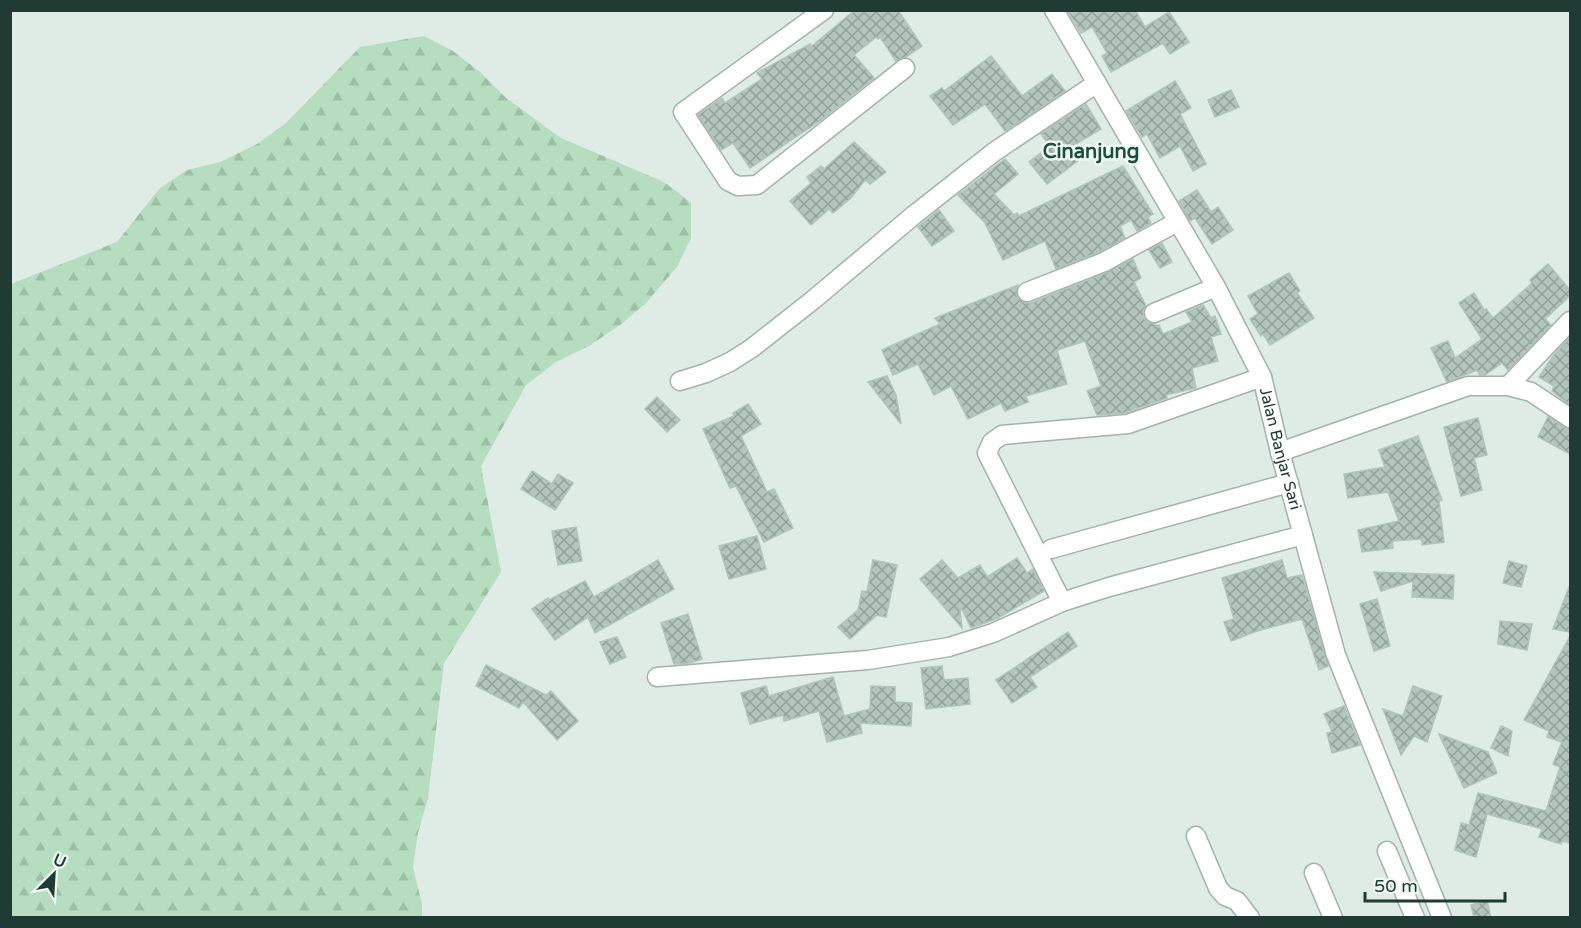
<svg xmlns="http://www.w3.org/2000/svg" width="1581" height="928" viewBox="0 0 1581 928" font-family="'Varela Round',sans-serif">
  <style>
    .forest { fill: url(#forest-firs) }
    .building { fill: url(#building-cross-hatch); stroke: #b1c4bc; stroke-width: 1.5 }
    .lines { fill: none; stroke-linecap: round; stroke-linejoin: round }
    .minor-casing { stroke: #a2b3ac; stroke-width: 21 }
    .minor { stroke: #fff; stroke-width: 18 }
    .labels { text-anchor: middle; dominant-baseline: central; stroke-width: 5; stroke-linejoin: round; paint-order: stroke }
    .street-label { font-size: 16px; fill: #203b33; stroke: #eff7f3 }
    .quarter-label { font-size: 20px; font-weight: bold; fill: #1b4d41; stroke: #eff7f3 }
  </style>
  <defs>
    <pattern id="forest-firs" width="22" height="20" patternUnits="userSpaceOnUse" patternTransform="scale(1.5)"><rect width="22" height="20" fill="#b7ddc1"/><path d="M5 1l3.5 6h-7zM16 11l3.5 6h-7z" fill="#9dbfa6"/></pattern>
    <pattern id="building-cross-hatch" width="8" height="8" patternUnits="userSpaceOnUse" patternTransform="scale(1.5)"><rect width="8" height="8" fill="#b4c5be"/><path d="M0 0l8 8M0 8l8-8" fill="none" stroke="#92a19b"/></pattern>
  </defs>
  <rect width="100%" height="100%" fill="#dfebe5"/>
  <path class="forest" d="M424 36 453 51 480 72 505 97 561 138 664 182 691 203V238L677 267 646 303 620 325 589 346 556 362 526 385 481 466 501 572 444 663 428 798 418 833 413 867 422 904V917H11V284L117 242 159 189 187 170 220 162 257 144 286 123 360 47Z"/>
  <g class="building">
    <path d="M855 10H898L922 46 906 57 896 61 880 37 878 39 876 37 854 55 874 78 821 120 750 168 733 143 721 150 698 115 722 98 725 103 762 79 757 73 810 44 812 46Z"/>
    <path d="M1067 10H1135L1145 27 1169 12 1189 42 1170 54 1163 43 1111 72 1102 56 1107 53 1092 27 1081 33Z"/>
    <path d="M991 56 1022 96 1052 74 1065 91 1005 131 985 104 953 125 930 96 942 88 944 91Z"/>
    <path d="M1175 81 1191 108 1180 114 1206 164 1193 171 1180 146 1160 158 1147 134 1142 137 1126 111Z"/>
    <path d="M1231 90 1239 107 1215 117 1208 100Z"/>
    <path d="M1086 104 1101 129 1074 145 1083 157 1047 184 1029 162 1050 146 1041 134Z"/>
    <path d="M854 142 886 172 870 184 865 180 851 198 833 213 829 209 811 225 790 201 811 183 807 177 821 166 824 169Z"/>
    <path d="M1005 159 1018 174 994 194 1014 215 1017 213 1019 216 1123 166 1153 214 1148 217 1151 223 1137 231 1131 220 1120 226 1125 238 1099 252 1056 269 1045 241 1003 260 985 223 958 195Z"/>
    <path d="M1197 190 1211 212 1218 207 1233 230 1212 244 1195 218 1190 221 1179 201Z"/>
    <path d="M939 210 954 231 932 246 918 227Z"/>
    <path d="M1162 243 1172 262 1160 268 1149 250Z"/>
    <path d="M1133 259 1141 278 1134 282 1146 306 1143 311V317L1148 322 1155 324 1156 326 1159 325 1163 334 1192 322 1186 312 1203 305 1211 318 1215 316 1221 334 1211 337 1218 361 1192 368 1196 388 1166 395 1167 398 1125 413 1097 415 1087 391 1101 386 1085 341 1057 350 1067 384 1026 396 1028 402 1005 411 1001 403 968 419 951 386 934 395 918 364 893 375 882 350 940 324 935 318 1018 285 1016 291 1017 297 1025 303H1031L1108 272Z"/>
    <path d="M1548 264 1570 290V296L1545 319 1551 325 1508 370 1502 363 1485 375H1480L1477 370 1447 382 1431 348 1448 341 1455 358 1482 339 1459 303 1474 293 1484 310 1486 309 1493 318 1532 283 1530 280Z"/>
    <path d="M1289 273 1300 291 1297 293 1314 318 1270 345 1263 334 1261 336 1250 319 1258 314 1248 296Z"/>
    <path d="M1570 337V405L1552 391 1554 386 1539 377 1553 356Z"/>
    <path d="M887 376 896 395 901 424 868 382Z"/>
    <path d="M657 397 680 420 667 432 645 409Z"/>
    <path d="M748 404 761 424 741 436 767 492 774 489 793 528 764 542 736 486 730 488 703 429 734 416 733 413Z"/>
    <path d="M1548 417 1564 427 1570 429V454L1538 437Z"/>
    <path d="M1478 418 1487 455 1474 458 1482 490 1461 496 1444 427Z"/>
    <path d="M1418 436 1442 500 1439 501 1444 542 1422 545V539L1392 541 1393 548 1362 552 1358 530 1399 521 1388 492 1348 498 1344 474 1385 467 1379 450Z"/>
    <path d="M532 471 552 484 558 474 573 483 555 510 521 489Z"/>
    <path d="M576 527 582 561 558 565 552 531Z"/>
    <path d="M757 536 766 569 729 579 719 546Z"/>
    <path d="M1017 558 1027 573 1033 569 1044 591 998 618 971 628 962 609 960 611 962 628 920 579 942 560 958 578 980 565 987 577Z"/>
    <path d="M658 560 674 589 595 633 588 617 555 640 532 609 548 598 549 600 585 581 594 597Z"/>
    <path d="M873 560 897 565 886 617 877 615 850 639 838 627 858 610 862 591 867 592Z"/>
    <path d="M1282 560 1287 578 1302 575 1328 666 1319 670 1302 619 1257 631 1231 641 1224 622 1234 619 1222 578Z"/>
    <path d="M1509 561 1527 566 1521 587 1503 583Z"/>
    <path d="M1374 572 1454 575 1453 599 1412 597 1413 581 1381 591Z"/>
    <path d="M1569 587H1570V632L1553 629Z"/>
    <path d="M1377 599 1390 646 1374 651 1360 604Z"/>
    <path d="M688 614 702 659 690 663 674 664 661 623Z"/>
    <path d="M1500 621 1532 624 1527 650 1498 644Z"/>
    <path d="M1068 632 1077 646 1030 677 1037 687 1012 703 996 680Z"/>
    <path d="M1570 636V843L1562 841 1561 844 1539 837 1542 829 1487 814 1476 857 1455 850 1461 823 1469 825 1478 793 1546 811 1560 767 1553 764 1562 742 1547 737 1549 731 1524 720Z"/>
    <path d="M617 637 626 657 610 664 600 642Z"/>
    <path d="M486 665 546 695 551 691 578 721 557 740 523 702 519 708 476 686Z"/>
    <path d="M942 666 944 680 968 678 970 704 926 709 921 668Z"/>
    <path d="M833 677 844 716 870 709 871 686 895 687V702L912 703 911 726 860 723 862 733 827 742 819 711 784 721 783 715 750 724 741 693 766 686 769 696Z"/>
    <path d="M1413 686 1442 696 1427 742 1414 736 1401 755 1383 709 1403 716Z"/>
    <path d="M1344 706 1360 745 1332 753 1327 733 1332 732 1324 714Z"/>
    <path d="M1501 726 1512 731 1508 756 1491 748Z"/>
    <path d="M1439 734 1488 752 1497 773 1464 788Z"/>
    <path d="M1487 901 1491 918H1474L1471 905Z"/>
  </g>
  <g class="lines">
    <g class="minor-casing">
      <g id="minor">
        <path d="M824 10 683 112 728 181 738 186 757 185 905 68"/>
        <path id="s1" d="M1054 10 1216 287 1262 377 1280 452 1336 655 1442 918"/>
        <path d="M1027 292 1104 262 1177 222"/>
        <path d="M1154 313 1216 287"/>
        <path d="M680 381 706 373 730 362 752 348 813 300 914 215 994 152 1097 83"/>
        <path d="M1508 386 1570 321"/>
        <path d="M1280 452 1468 386H1508L1531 392 1570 418"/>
        <path d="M1051 549 1289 483"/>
        <path d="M1062 602 987 453 992 442 1002 435 1128 424 1262 377"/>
        <path d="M657 677 868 660 949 647 993 633 1062 602 1109 587 1303 535"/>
        <path d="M1196 836 1218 888 1225 896 1237 901 1250 918"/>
        <path d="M1387 851 1415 918"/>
        <path d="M1314 873 1333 918"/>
      </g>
    </g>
    <use href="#minor" class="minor"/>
  </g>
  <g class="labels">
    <g class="street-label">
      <text stroke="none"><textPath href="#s1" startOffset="496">Jalan Banjar Sari</textPath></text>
    </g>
    <g class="quarter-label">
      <text x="1091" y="152">Cinanjung</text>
    </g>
  </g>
  <rect width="1581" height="928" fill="none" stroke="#203b33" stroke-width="24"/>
  <g transform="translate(54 874) rotate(24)" stroke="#eff7f3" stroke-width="4.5" paint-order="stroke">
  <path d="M0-4.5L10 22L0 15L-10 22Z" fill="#203b33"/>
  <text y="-9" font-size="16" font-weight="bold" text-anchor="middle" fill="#203b33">U</text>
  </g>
  <path d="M1365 892v9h140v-9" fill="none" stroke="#203b33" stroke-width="3"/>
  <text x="1374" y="892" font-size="18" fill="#203b33" stroke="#eff7f3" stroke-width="4.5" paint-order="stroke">50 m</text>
</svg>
